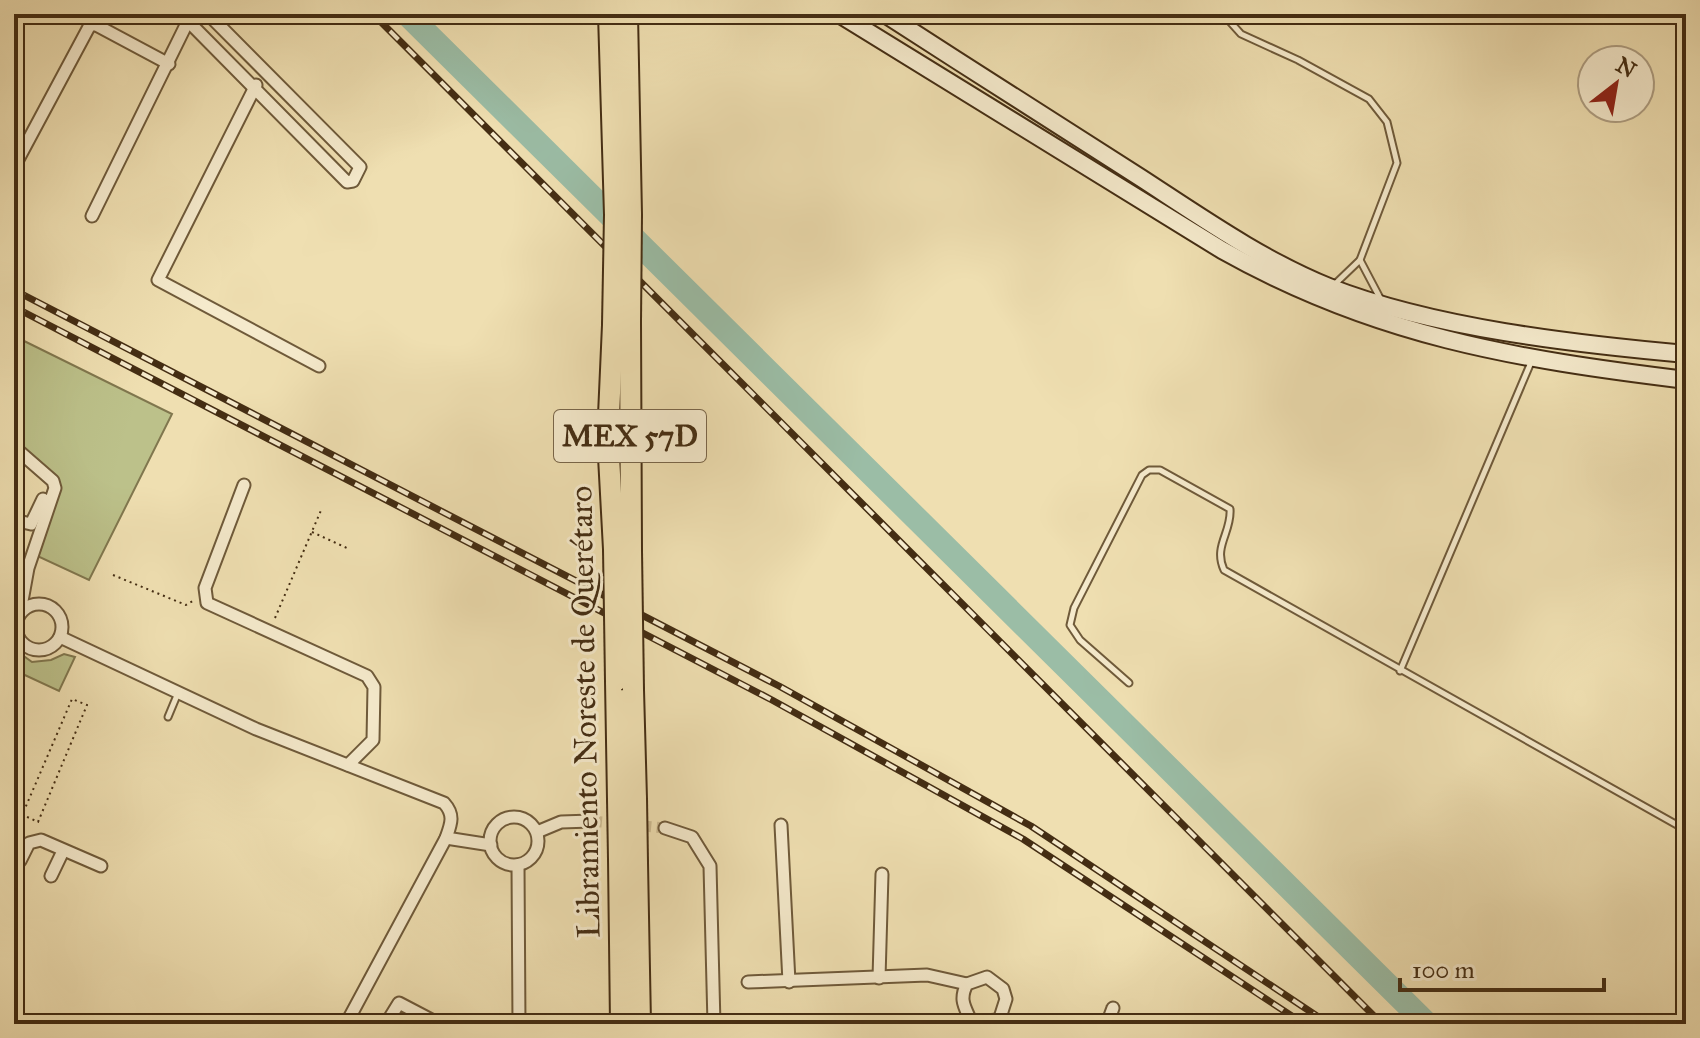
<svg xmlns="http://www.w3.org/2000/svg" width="1700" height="1038" viewBox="0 0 1700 1038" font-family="'IM FELL Great Primer',serif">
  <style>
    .green { fill: #bcc18a; stroke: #80774e; stroke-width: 2 }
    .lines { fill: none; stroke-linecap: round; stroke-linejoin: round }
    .river { stroke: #9bbda6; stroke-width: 24 }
    .minor-tunnel { stroke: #cdbb91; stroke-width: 11; stroke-dasharray: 11 5.5; stroke-linecap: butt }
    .service-casing { stroke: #6f5a3a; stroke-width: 9 }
    .minor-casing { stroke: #6f5a3a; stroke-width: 15 }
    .secondary-casing { stroke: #442d13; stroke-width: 20 }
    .motorway-casing { stroke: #442d13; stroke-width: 24 }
    .path { stroke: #442d13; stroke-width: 2; stroke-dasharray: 2 4; stroke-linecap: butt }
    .service { stroke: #f5eacc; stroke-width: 5 }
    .minor { stroke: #f5eacc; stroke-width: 11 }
    .secondary { stroke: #f5eacc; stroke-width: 16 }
    .motorway { stroke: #efdfb1; stroke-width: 20 }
    .rail-casing { stroke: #442d13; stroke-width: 7 }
    .rail { stroke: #f5eacc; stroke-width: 4; stroke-dasharray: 12; stroke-linecap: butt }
    .motorway-bridge-casing { stroke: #442d13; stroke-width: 24; stroke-linecap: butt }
    .motorway-bridge { stroke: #efdfb1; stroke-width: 20 }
    .labels { text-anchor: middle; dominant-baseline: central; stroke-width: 6; stroke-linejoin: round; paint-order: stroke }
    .shield { fill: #f5eacc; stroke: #79664a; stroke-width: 2 }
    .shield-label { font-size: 30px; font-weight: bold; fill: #442d13 }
    .street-label { font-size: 32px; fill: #442d13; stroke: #f5eacc }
  </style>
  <rect width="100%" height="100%" fill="#efdfb1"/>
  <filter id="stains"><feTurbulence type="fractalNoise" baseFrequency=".0025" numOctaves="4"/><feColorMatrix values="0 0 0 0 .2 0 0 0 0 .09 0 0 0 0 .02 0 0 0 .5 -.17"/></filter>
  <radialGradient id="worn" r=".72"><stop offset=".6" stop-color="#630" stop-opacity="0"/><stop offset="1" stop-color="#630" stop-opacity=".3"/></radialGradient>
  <g class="green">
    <path d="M14 336 172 414 89 580 33 554 58 493 14 455Z"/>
    <path d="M14 649 32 662 51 660 64 654 75 657 59 691 14 670Z"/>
  </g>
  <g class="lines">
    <path class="river" d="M407 14 1427 1024"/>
    <path class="minor-tunnel" d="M591 821 665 828"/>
    <g class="service-casing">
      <g id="service">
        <path d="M1223 14 1241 34 1298 60 1369 99 1387 122 1397 163 1360 260 1334 285"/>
        <path d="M1360 260 1380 298"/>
        <path d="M1400 671 1532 360"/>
        <path d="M1129 683 1080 640 1070 625 1074 608 1142 475 1149 470H1160L1230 509C1232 532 1213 546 1224 570L1686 830"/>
        <path d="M168 717 178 693"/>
      </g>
    </g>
    <g class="minor-casing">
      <g id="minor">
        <path d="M181 14 347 182 353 181 360 167 208 14"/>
        <path d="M256 85 158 280 319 366"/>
        <path d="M14 167 90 25H96L169 64"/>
        <path d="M92 216 188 21"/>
        <path d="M14 447 53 481 55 488 28 568 20 612"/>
        <path d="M244 485 205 588 207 603 367 676 374 687 373 740 348 765"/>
        <path d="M14 520 31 524 43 499"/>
        <circle cx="39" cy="627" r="23"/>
        <path d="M60 637 256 729 444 803C455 815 451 824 446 838L346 1024"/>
        <circle cx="514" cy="841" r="24"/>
        <path d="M781 825 789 982"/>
        <path d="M665 828 692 837 710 866 714 1024"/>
        <path d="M537 832 561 822 591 821"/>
        <path d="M446 838 491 845"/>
        <path d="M20 861 29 843 41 840 101 866"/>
        <path d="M518 865 519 1024"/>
        <path d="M51 876 63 851"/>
        <path d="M879 978 882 874"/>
        <path d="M748 982 927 975 967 984"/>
        <path d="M972 1022 998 1020"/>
        <path d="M386 1024 399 1003 439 1024"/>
        <path d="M972 1024C966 1008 958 1001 967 984L987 977 1003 989 1006 999 998 1024"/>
        <path d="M1107 1024 1113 1008"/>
      </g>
    </g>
    <g class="secondary-casing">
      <g id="secondary">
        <path d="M839 14 1222 250C1375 336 1514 359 1686 380"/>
        <path d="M885 14C970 69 1055 123 1141 178 1201 217 1262 260 1329 287 1434 328 1574 344 1686 354"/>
      </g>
    </g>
    <g class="motorway-casing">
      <g id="motorway">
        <path d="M609 14 615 215"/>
        <path d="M627 14 631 215"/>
        <path d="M630 322 631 551"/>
        <path d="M613 325 608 438 614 549"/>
        <path d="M616 681 618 799"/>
        <path d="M633 690 636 799"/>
        <path d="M619 859 621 1024"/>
        <path d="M637 863 640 1024"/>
      </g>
    </g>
    <g class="path">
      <path d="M312 532 349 549"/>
      <path d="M113 575 186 605 193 601"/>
      <path d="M275 618 322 508"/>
      <path d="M14 676 22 679 14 699"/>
      <path d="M14 834 72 699 87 705 38 822 23 815"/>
    </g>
    <use href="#service" class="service"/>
    <use href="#minor" class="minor"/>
    <use href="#secondary" class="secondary"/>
    <use href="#motorway" class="motorway"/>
    <g class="rail-casing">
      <g id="rail">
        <path d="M373 14 1382 1024"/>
        <path d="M14 290 779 686 1031 826 1329 1024"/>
        <path d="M14 307 772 700 1023 839 1304 1024"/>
      </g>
    </g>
    <use href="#rail" class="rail"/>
    <g class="motorway-bridge-casing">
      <g id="motorway-bridge">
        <path d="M630 322 631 215"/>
        <path d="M613 325 615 215"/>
        <path d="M614 549 616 681"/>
        <path d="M631 551 633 690"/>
        <path d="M618 799 619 859"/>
        <path d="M636 799 637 863"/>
      </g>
    </g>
    <use href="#motorway-bridge" class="motorway-bridge"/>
  </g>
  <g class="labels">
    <rect class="shield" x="554" y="410" width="152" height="52" rx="6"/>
    <g class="shield-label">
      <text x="630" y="436">MEX 57D</text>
    </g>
    <g class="street-label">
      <text transform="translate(585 712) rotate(-91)">Libramiento Noreste de Querétaro</text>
    </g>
  </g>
  <rect width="1700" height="1038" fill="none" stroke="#efdfb1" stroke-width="48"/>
  <rect x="16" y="16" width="1668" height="1006" fill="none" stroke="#442d13" stroke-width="4"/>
  <rect x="24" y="24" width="1652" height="990" fill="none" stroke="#442d13" stroke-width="2"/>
  <g transform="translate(1616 84) rotate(31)"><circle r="38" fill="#f5eacc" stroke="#ae9e82" stroke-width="2"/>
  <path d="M0-6L14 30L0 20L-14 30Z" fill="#8f2418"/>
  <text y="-12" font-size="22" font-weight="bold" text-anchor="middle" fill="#442d13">N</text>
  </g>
  <path d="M1400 978v12h204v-12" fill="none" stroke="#442d13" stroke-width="4"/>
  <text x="1412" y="978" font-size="24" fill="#442d13" stroke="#f5eacc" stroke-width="6" paint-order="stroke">100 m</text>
  <rect width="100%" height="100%" filter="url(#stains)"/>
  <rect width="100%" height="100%" fill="url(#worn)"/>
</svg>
